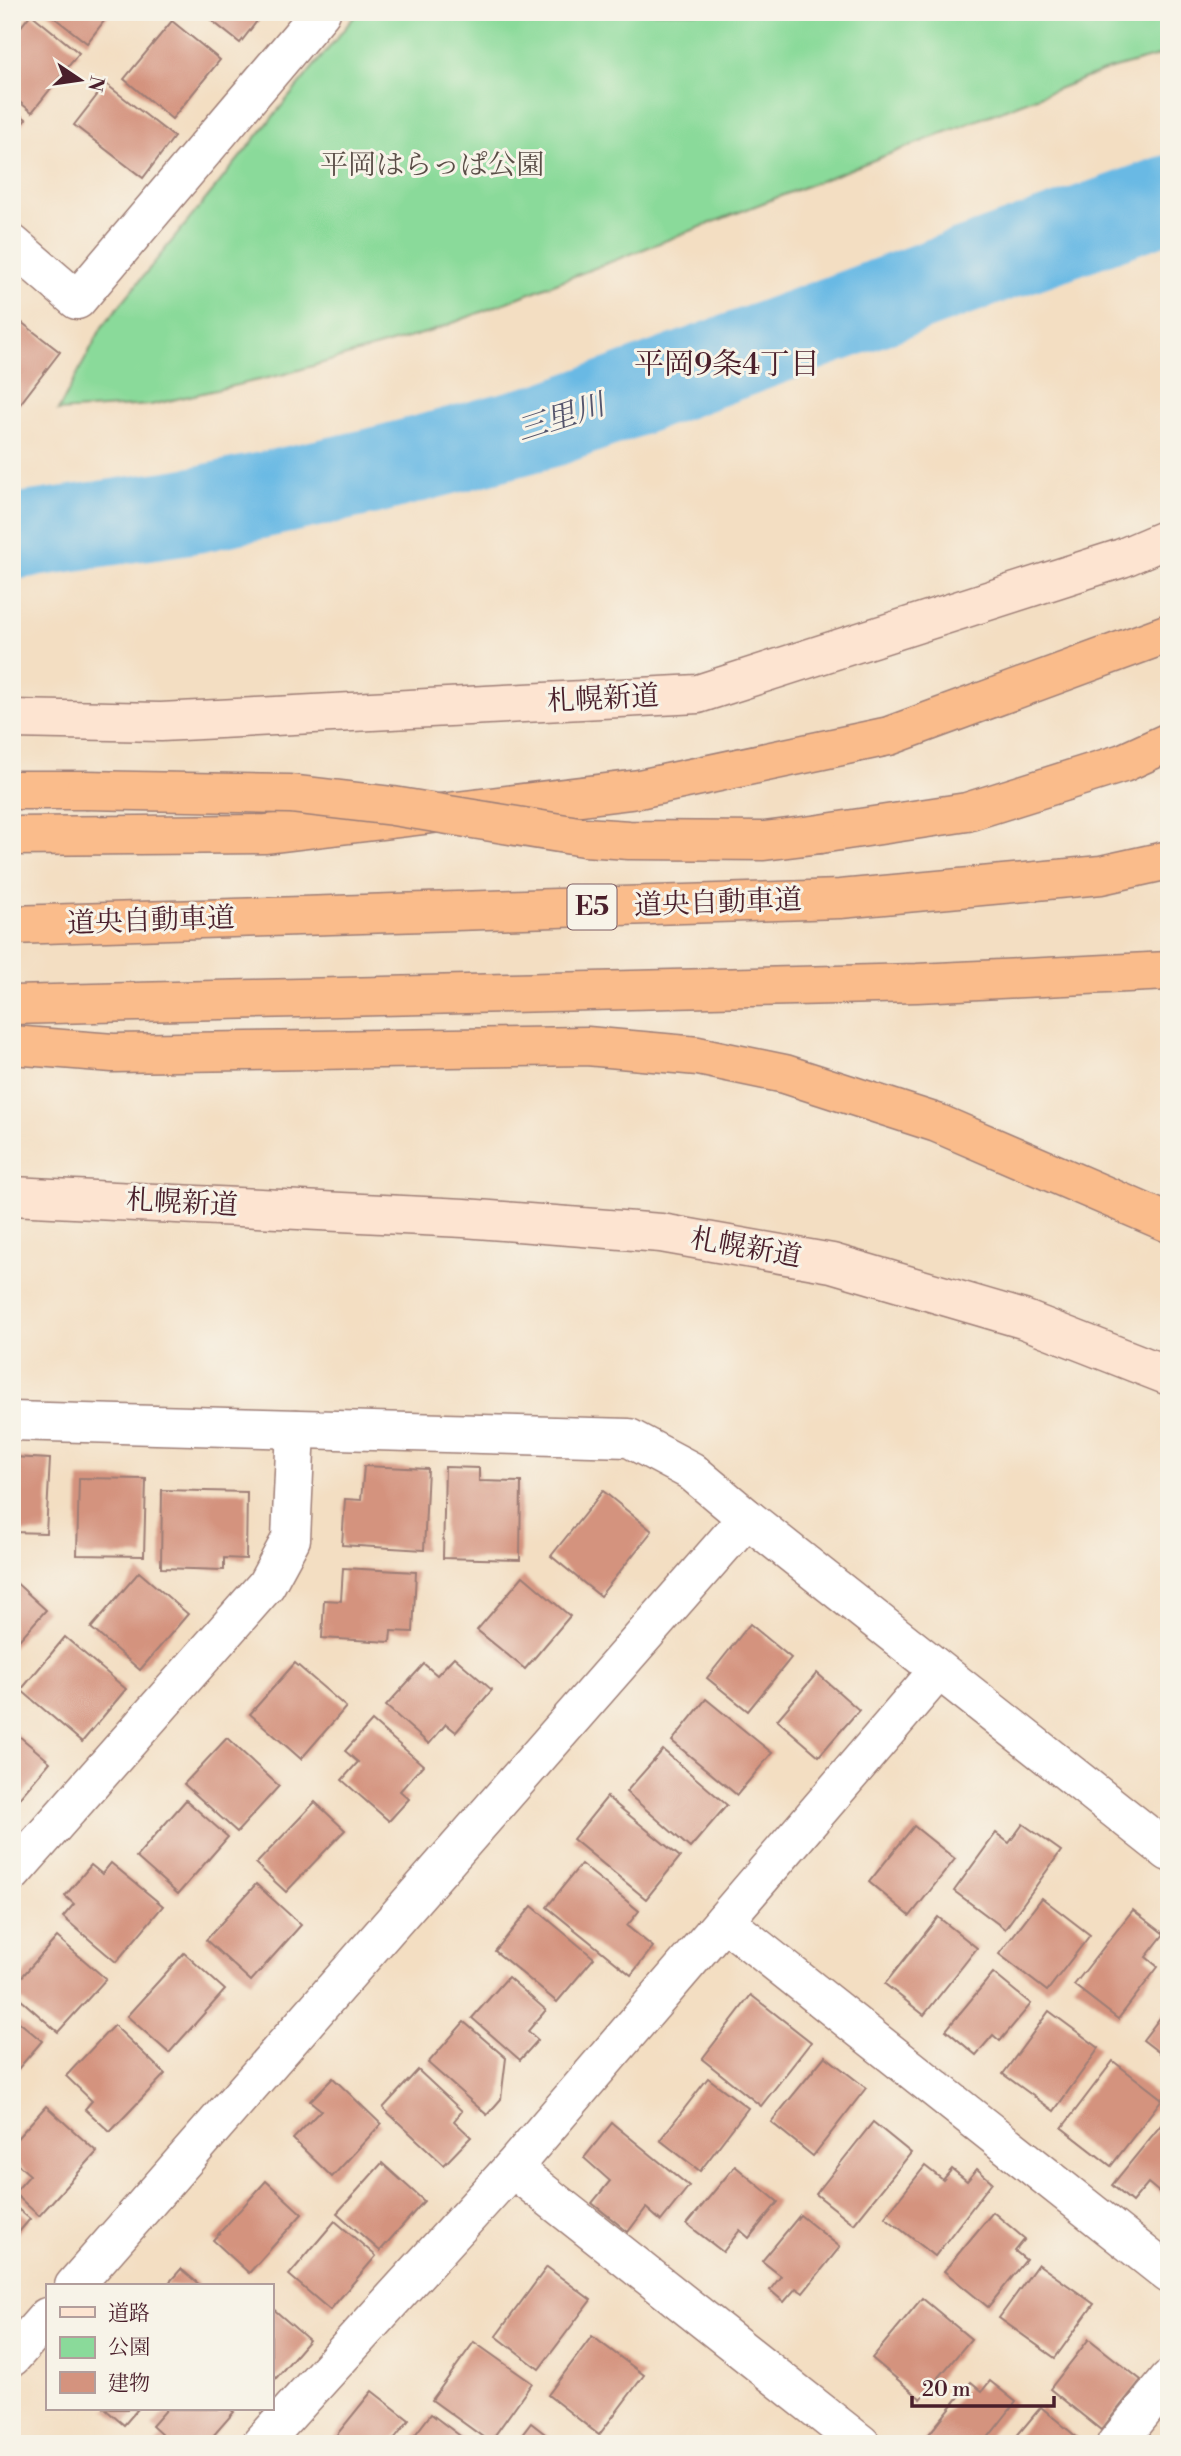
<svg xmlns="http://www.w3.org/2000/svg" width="1181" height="2456" viewBox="0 0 1181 2456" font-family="'Libre Bodoni','Noto Serif JP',serif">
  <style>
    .green { fill: #8ada9a; stroke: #6a7c62; stroke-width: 2 }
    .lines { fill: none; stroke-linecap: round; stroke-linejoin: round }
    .river { stroke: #69b9e4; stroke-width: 86 }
    .building { fill: #d4937e }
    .street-casing { stroke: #9e7e76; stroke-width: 41 }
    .secondary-casing { stroke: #9e7e76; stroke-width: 41 }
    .highway-casing { stroke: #9e7e76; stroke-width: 41 }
    .street { stroke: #fff; stroke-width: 38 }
    .secondary { stroke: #fde4d1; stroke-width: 38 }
    .highway { stroke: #fabc8b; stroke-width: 38 }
    .highway-bridge-casing { stroke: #9e7e76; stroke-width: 41; stroke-linecap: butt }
    .highway-bridge { stroke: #fabc8b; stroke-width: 38 }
    .labels { text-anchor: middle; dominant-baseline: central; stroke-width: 6; stroke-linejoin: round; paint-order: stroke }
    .shield { fill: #f7f3e8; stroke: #7e5f64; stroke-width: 2 }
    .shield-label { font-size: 26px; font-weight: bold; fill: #4a1f2b }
    .park-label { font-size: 28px; fill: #5a4e47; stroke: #f7f3e8 }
    .street-label { font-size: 28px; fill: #4a1f2b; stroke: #f7f3e8 }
    .neighbourhood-label { font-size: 30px; fill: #4a1f2b; stroke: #f7f3e8 }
    .water-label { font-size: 30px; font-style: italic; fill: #55556c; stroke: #f7f3e8 }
  </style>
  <rect width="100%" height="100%" fill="#f7f3e8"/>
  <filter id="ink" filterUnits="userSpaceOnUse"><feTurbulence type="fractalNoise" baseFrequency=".0143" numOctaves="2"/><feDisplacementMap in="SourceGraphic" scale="14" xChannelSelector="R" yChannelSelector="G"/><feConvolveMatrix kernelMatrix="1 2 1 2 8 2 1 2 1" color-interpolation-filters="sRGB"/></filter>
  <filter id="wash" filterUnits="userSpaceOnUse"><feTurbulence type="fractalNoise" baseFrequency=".00686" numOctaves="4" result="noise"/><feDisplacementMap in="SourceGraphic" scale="28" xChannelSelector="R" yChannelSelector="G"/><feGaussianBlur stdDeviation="1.57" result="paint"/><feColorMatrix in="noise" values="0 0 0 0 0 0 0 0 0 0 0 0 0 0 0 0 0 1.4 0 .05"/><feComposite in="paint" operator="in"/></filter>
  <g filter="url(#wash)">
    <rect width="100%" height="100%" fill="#f3dec2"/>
    <path class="green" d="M358 12H1169V53L1104 71 432 331 285 374 151 405 58 411 102 327Z"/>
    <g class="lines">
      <path class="river" d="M12 537 195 510 374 471 551 424 929 284 1169 198"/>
    </g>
    <g id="blocks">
      <g class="building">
        <path d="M47 12H111L87 43Z"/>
        <path d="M201 12H264L240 43Z"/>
        <path d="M31 14 79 53 32 112 12 96V38Z"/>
        <path d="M172 21 220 60 172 119 124 79Z"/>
        <path d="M106 84 174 137 143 178 74 125Z"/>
        <path d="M12 109 26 119 12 137Z"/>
        <path d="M12 315 60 352 20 404 12 398Z"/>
        <path d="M12 1457 50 1459 46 1533 12 1532Z"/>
        <path d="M364 1466 428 1469 424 1550 342 1545 345 1499 361 1500Z"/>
        <path d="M445 1467 479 1468V1481L521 1482 520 1560 443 1558Z"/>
        <path d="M79 1478 146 1479 144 1556 77 1555Z"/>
        <path d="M162 1490 247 1492 246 1559 224 1558V1570L161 1568Z"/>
        <path d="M603 1491 652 1531 600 1596 551 1556Z"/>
        <path d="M343 1568 416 1572 413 1632 391 1631 390 1642 322 1638 324 1600 341 1601Z"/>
        <path d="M139 1572 188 1614 140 1670 91 1628Z"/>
        <path d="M523 1576 570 1616 525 1669 477 1630Z"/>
        <path d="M12 1579 46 1610 12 1648Z"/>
        <path d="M750 1624 791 1658 748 1711 707 1678Z"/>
        <path d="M65 1637 126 1689 82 1742 21 1690Z"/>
        <path d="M454 1657 492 1690 456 1732 446 1724 429 1744 386 1706 424 1664 437 1675Z"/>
        <path d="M295 1663 346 1707 301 1759 250 1714Z"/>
        <path d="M817 1673 859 1710 819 1756 777 1720Z"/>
        <path d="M706 1699 772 1753 737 1795 672 1741Z"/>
        <path d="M372 1721 423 1765 400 1791 409 1799 389 1821 342 1780 358 1762 345 1751Z"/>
        <path d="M12 1730 50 1762 12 1807Z"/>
        <path d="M227 1738 279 1786 237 1832 184 1784Z"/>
        <path d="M663 1750 727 1805 690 1848 626 1792Z"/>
        <path d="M607 1797 680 1857 646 1899 573 1839Z"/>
        <path d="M186 1800 228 1837 178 1894 136 1857Z"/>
        <path d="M315 1802 345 1830 286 1892 256 1864Z"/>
        <path d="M1023 1824 1061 1851 1005 1929 954 1891 996 1833 1009 1843Z"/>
        <path d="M914 1826 955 1859 910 1916 869 1882Z"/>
        <path d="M111 1863 163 1906 116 1962 63 1917 74 1904 65 1896 91 1865 102 1874Z"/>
        <path d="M581 1864 639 1911 627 1926 653 1947 631 1975 547 1907Z"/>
        <path d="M256 1884 301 1925 251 1981 206 1940Z"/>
        <path d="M1042 1898 1090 1935 1047 1991 999 1954Z"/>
        <path d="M532 1906 594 1958 557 2002 495 1951Z"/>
        <path d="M1133 1910 1164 1934 1146 1957 1158 1967 1118 2019 1074 1985Z"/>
        <path d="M938 1917 977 1948 924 2015 885 1984Z"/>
        <path d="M57 1937 106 1979 58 2032 12 1992V1988Z"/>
        <path d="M184 1953 225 1990 169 2053 127 2016Z"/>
        <path d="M993 1973 1031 2004 1000 2041 993 2035 976 2055 946 2030Z"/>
        <path d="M508 1977 546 2010 528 2031 538 2040 520 2060 472 2018Z"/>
        <path d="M751 1995 811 2042 761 2106 702 2059Z"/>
        <path d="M1169 2006V2060L1143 2040Z"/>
        <path d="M1049 2011 1099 2048 1054 2111 1003 2074Z"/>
        <path d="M12 2016 42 2041 12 2076Z"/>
        <path d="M464 2022 506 2058 501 2099 487 2115 428 2063Z"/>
        <path d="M114 2025 165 2074 110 2132 85 2109 92 2101 66 2076Z"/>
        <path d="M825 2056 866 2088 813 2156 771 2122Z"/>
        <path d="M1113 2061 1162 2099 1111 2166 1062 2128Z"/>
        <path d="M418 2070 462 2111 454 2121 471 2137 444 2165 383 2108Z"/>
        <path d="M333 2078 381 2124 332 2177 293 2139 321 2110 310 2101Z"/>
        <path d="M708 2078 748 2108 700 2171 660 2140Z"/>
        <path d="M46 2106 97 2152 39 2216 14 2193 30 2175 12 2159V2144Z"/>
        <path d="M1169 2115V2195L1166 2198 1148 2183 1132 2202 1112 2185Z"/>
        <path d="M873 2122 911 2153 854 2224 816 2194Z"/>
        <path d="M612 2123 689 2186 661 2221 646 2208 628 2232 592 2203 610 2181 584 2158Z"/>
        <path d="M382 2163 424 2201 380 2251 337 2213Z"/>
        <path d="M735 2166 778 2202 749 2238 740 2230 723 2252 687 2224Z"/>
        <path d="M925 2166 943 2180 952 2169 967 2181 977 2169 992 2182 935 2256 885 2217Z"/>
        <path d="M266 2181 302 2214 249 2273 213 2240Z"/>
        <path d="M12 2204 30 2219 12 2240Z"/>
        <path d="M993 2212 1025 2239 1015 2251 1026 2260 988 2307 944 2271Z"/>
        <path d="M800 2215 840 2247 803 2293 796 2288 784 2302 770 2290 781 2276 762 2261Z"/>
        <path d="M335 2221 376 2256 330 2310 289 2275Z"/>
        <path d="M1038 2264 1094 2304 1055 2358 999 2318Z"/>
        <path d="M547 2267 591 2300 539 2369 496 2336Z"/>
        <path d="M181 2269 201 2286H166Z"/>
        <path d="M922 2298 971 2339 921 2399 872 2358Z"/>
        <path d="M271 2307 309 2340 271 2384Z"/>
        <path d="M592 2336 644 2375 599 2435 548 2395Z"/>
        <path d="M1089 2339 1141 2380 1101 2430 1050 2389Z"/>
        <path d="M474 2342 532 2383 490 2442 432 2400Z"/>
        <path d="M990 2381 1016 2402 983 2444H921L971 2382 982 2391Z"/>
        <path d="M372 2391 409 2420 390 2444H341L334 2438Z"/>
        <path d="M1041 2407 1085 2444H1010Z"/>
        <path d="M105 2409H138L124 2425Z"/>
        <path d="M167 2409H230L234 2412 206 2444H155L163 2436 152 2426Z"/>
        <path d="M431 2414 471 2444H408Z"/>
        <path d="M531 2423 558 2444H515Z"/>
      </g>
    </g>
  </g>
  <g filter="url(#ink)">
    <use href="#blocks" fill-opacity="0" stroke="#9e7e76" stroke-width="2"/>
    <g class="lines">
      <g class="street-casing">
        <g id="street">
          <path d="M12 244 77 300 321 12"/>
          <path d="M12 1421 629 1438 691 1471 747 1518"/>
          <path d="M12 1873 266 1585 291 1539 296 1429"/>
          <path d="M724 1921 1169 2274"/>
          <path d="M512 2168 861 2444"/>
          <path d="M74 2286 747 1518 1169 1852"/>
          <path d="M12 2357 47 2317"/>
          <path d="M261 2444 512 2168 938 1671"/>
          <path d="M1116 2444 1169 2379"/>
        </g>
      </g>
      <g class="secondary-casing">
        <g id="secondary">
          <path d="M12 719 161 722 698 694 1122 558 1169 538"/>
          <path d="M12 1196 464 1218 661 1233 832 1263 1023 1319 1169 1376"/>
        </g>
      </g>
      <g class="highway-casing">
        <g id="highway">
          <path d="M12 790H85"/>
          <path d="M820 834 967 812 1123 763 1169 742"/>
          <path d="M12 836 266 834 639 789 889 736 1169 633"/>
          <path d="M12 925 840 899 1101 875 1169 860"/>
          <path d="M12 1005 917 983 1169 971"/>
          <path d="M12 1045 113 1053 587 1046 698 1056 785 1074 937 1123 1169 1223"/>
        </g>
      </g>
      <use href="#street" class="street"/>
      <use href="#secondary" class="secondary"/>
      <use href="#highway" class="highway"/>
      <g class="highway-bridge-casing">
        <path id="highway-bridge" d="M85 790 290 794 393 806 584 837 629 840 764 841 820 834"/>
      </g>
      <use href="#highway-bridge" class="highway-bridge"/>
    </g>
  </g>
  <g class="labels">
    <rect class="shield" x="567.5" y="884.5" width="49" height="45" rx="5"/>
    <g class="shield-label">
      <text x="592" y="907">E5</text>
    </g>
    <g class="park-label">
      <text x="432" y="165">平岡はらっぱ公園</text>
    </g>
    <g class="street-label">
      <text transform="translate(603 699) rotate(-3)">札幌新道</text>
      <text transform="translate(718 903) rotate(-2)">道央自動車道</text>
      <text transform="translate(151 921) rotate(-2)">道央自動車道</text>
      <text transform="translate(182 1203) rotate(3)">札幌新道</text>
      <text transform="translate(746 1248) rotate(10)">札幌新道</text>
    </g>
    <g class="neighbourhood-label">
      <text x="727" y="365">平岡9条4丁目</text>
    </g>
    <g class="water-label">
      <text transform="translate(561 418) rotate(-18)">三里川</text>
    </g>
  </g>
  <rect width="1181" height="2456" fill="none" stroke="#f7f3e8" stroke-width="42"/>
  <rect x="46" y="2284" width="228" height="126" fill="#f7f3e8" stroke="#b29e9c" stroke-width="2"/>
  <rect x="60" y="2307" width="35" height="10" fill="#fde4d1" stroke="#b29e9c" stroke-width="2"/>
  <text x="108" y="2320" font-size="21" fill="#4a1f2b">道路</text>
  <rect x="60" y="2337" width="35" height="21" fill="#8ada9a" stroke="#b29e9c" stroke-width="2"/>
  <text x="108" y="2354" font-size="21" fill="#4a1f2b">公園</text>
  <rect x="60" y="2372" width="35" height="21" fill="#d4937e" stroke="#b29e9c" stroke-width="2"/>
  <text x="108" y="2390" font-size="21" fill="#4a1f2b">建物</text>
  <g transform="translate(80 80) rotate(103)" stroke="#f7f3e8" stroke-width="5" paint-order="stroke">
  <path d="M0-5L12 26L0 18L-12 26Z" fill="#4a1f2b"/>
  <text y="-10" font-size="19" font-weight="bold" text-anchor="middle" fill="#4a1f2b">N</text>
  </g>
  <path d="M912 2396v10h142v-10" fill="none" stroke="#4a1f2b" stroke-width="3.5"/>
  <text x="922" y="2396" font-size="21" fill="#4a1f2b" stroke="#f7f3e8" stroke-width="5" paint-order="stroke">20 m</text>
</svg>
